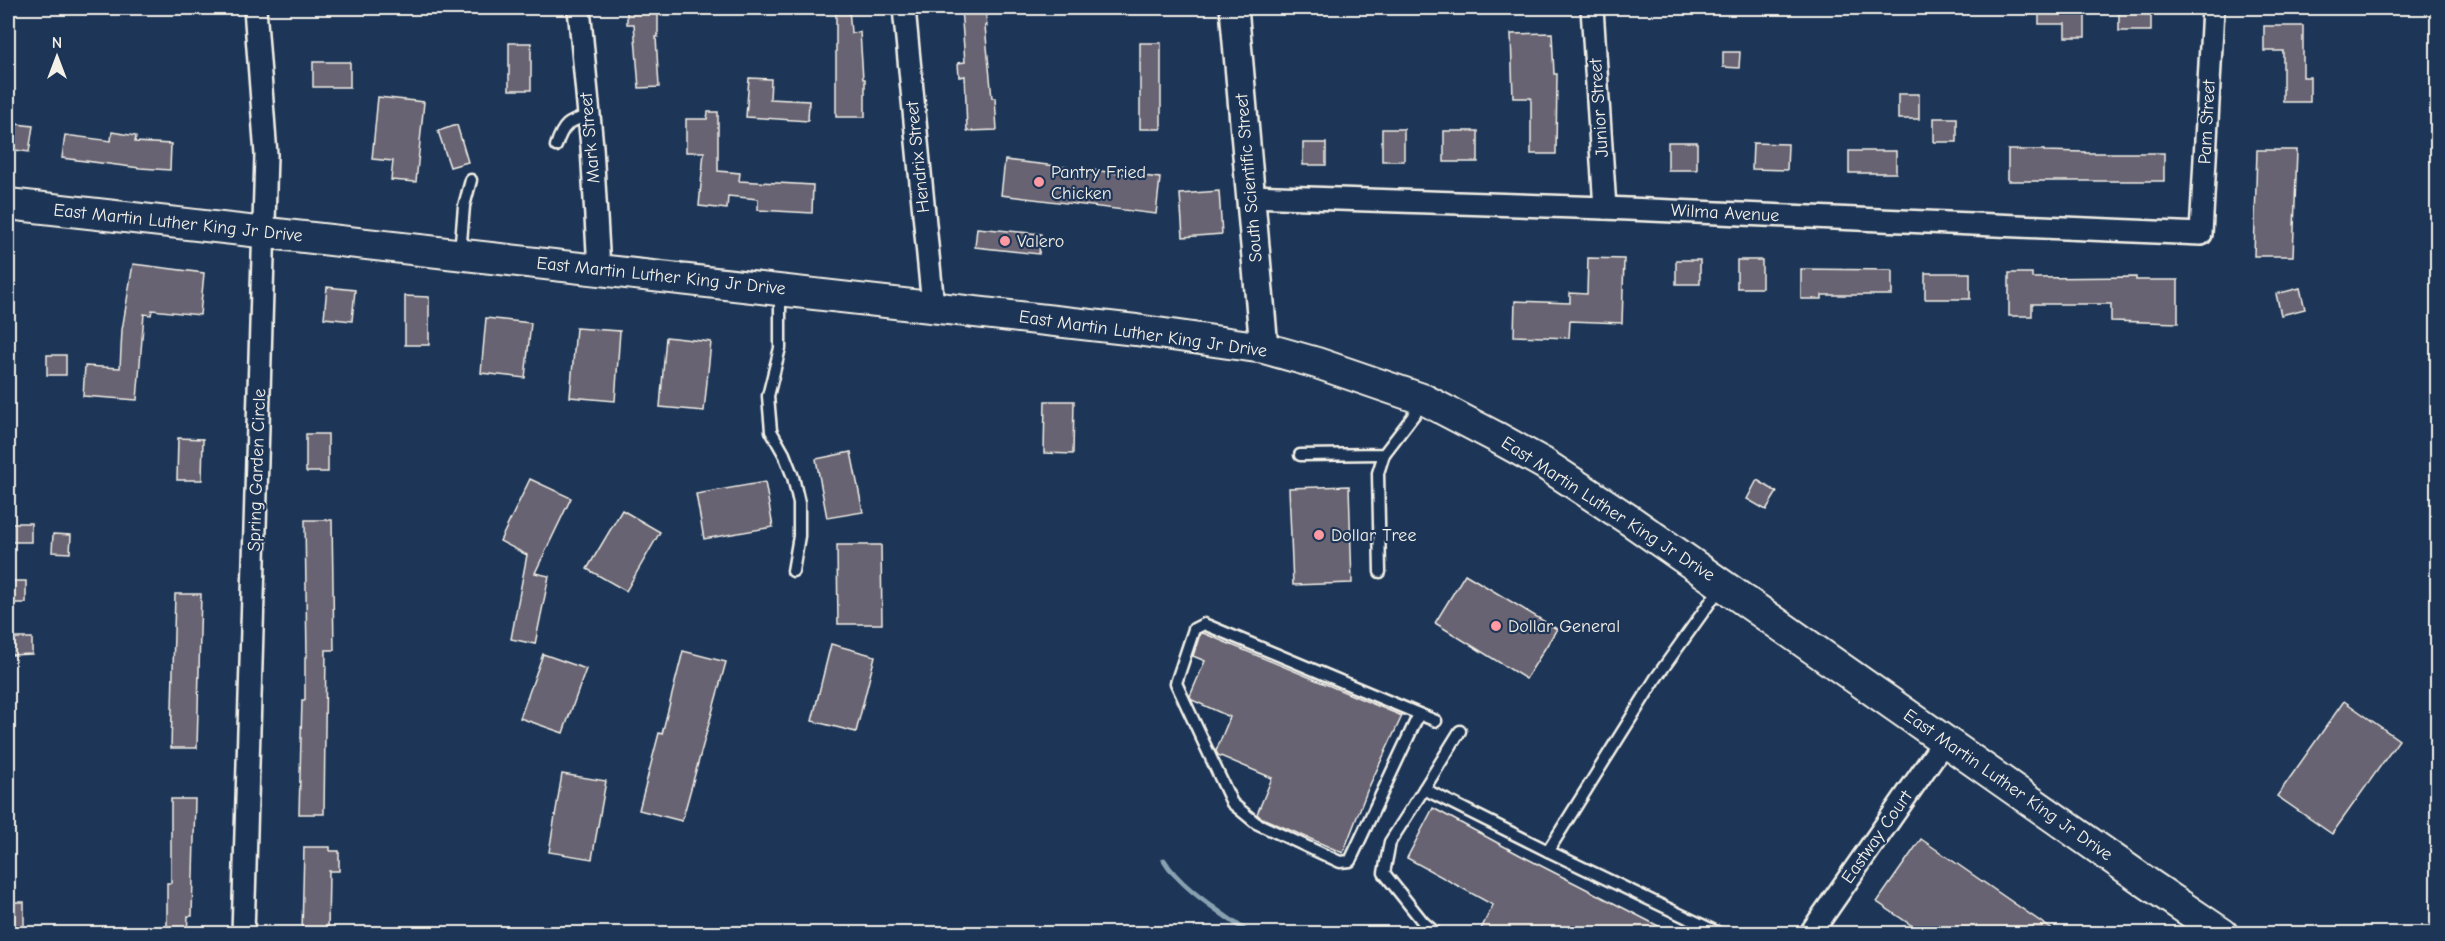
<svg xmlns="http://www.w3.org/2000/svg" width="2445" height="941" viewBox="0 0 2445 941" font-family="'Comic Neue',sans-serif">
  <style>
    .lines { fill: none; stroke-linecap: round; stroke-linejoin: round }
    .stream { stroke: #89a1b0; stroke-width: 5 }
    .building { fill: #676372; stroke: #f4f1e8; stroke-width: 1.5 }
    .service-casing { stroke: #f4f1e8; stroke-width: 15 }
    .minor-casing { stroke: #f4f1e8; stroke-width: 26 }
    .tertiary-casing { stroke: #f4f1e8; stroke-width: 32 }
    .secondary-casing { stroke: #f4f1e8; stroke-width: 34 }
    .service { stroke: #1d3557; stroke-width: 10 }
    .minor { stroke: #1d3557; stroke-width: 21 }
    .tertiary { stroke: #1d3557; stroke-width: 27 }
    .secondary { stroke: #1d3557; stroke-width: 30 }
    .poi-dot { fill: #ff9aa2; stroke: #1d3557; stroke-width: 2 }
    .labels { text-anchor: middle; dominant-baseline: central; stroke-width: 4.5; stroke-linejoin: round; paint-order: stroke }
    .street-label { font-size: 18px; fill: #f4f1e8; stroke: #1d3557 }
    .poi-label { font-size: 18px; fill: #f4f1e8; stroke: #1d3557; text-anchor: start }
  </style>
  <rect width="100%" height="100%" fill="#1d3557"/>
  <filter id="ink" filterUnits="userSpaceOnUse"><feTurbulence type="fractalNoise" baseFrequency=".0167" numOctaves="2"/><feDisplacementMap in="SourceGraphic" scale="12" xChannelSelector="R" yChannelSelector="G"/><feConvolveMatrix kernelMatrix="1 2 1 2 8 2 1 2 1" color-interpolation-filters="sRGB"/></filter>
  <g filter="url(#ink)">
    <g class="lines">
      <path class="stream" d="M1164 860C1180 888 1224 914 1250 934"/>
    </g>
    <g class="building">
      <path d="M627 8H658V37H656L659 87 639 88 634 24H627Z"/>
      <path d="M836 8H849L851 33 860 32 863 79H865V117H836Z"/>
      <path d="M961 8H985L987 26H985L992 98H995L997 130 967 131 965 76 959 77 958 63 965 62Z"/>
      <path d="M2039 8H2085V37H2065V24H2039Z"/>
      <rect x="2119" y="8" width="32" height="23"/>
      <path d="M2264 26H2303V77H2310V102H2283V51H2264Z"/>
      <path d="M1552 33 1554 74H1557L1556 154H1531V98H1513L1511 34Z"/>
      <rect x="509" y="43" width="22" height="47"/>
      <rect x="1140" y="43" width="21" height="86"/>
      <path d="M1723 52H1740L1739 68 1723 67Z"/>
      <rect x="313" y="62" width="37" height="25"/>
      <path d="M749 78 771 79 770 99 809 101 808 121 746 117Z"/>
      <rect x="1898" y="94" width="21" height="25"/>
      <path d="M378 97 424 102 416 182 391 180 393 161 372 159Z"/>
      <path d="M708 112H718V171L740 173 739 181 813 185 812 213 758 210V199L728 196 727 209 699 206 704 152H686V119H707Z"/>
      <rect x="1934" y="118" width="23" height="24"/>
      <path d="M8 123 33 126 29 152 8 149Z"/>
      <path d="M457 125 468 162 450 167 438 131Z"/>
      <rect x="1382" y="129" width="22" height="32"/>
      <rect x="1444" y="131" width="34" height="31"/>
      <path d="M112 132 136 136 135 142 171 144 170 170 140 168 62 158 65 135 111 141Z"/>
      <rect x="1668" y="142" width="29" height="28"/>
      <rect x="1303" y="143" width="23" height="22"/>
      <path d="M1753 143 1788 144 1787 170 1752 169Z"/>
      <path d="M2008 150H2044V151L2085 152V153H2164V181H2008Z"/>
      <path d="M2257 150H2297L2293 256H2254Z"/>
      <rect x="1849" y="151" width="47" height="22"/>
      <path d="M1005 160 1160 178 1156 214 1001 195Z"/>
      <path d="M1219 191 1222 234 1183 237 1180 194Z"/>
      <path d="M977 228 1041 234 1039 254 975 247Z"/>
      <path d="M1588 258 1624 259 1622 323 1570 321 1569 338 1514 336 1515 301 1570 303V293L1587 294Z"/>
      <rect x="1676" y="260" width="24" height="24"/>
      <rect x="1737" y="260" width="25" height="28"/>
      <path d="M133 264 204 273 200 315 152 310 151 315 144 314 137 400 83 396 85 366 120 368 122 330Z"/>
      <path d="M1801 269 1892 270V295H1822V299H1801Z"/>
      <rect x="1925" y="273" width="45" height="26"/>
      <path d="M2009 273H2032V278L2136 277V280H2178V323L2111 321V304H2032V316H2009Z"/>
      <path d="M327 287 355 290 352 321 324 318Z"/>
      <path d="M2300 288 2305 309 2281 315 2276 294Z"/>
      <path d="M405 296 429 297V345H405Z"/>
      <path d="M486 318 531 323 525 378 481 373Z"/>
      <path d="M576 328 620 331 615 401 570 397Z"/>
      <path d="M666 337 711 342 704 411 660 407Z"/>
      <rect x="47" y="355" width="19" height="20"/>
      <path d="M1045 401H1074L1073 454 1044 453Z"/>
      <rect x="306" y="434" width="22" height="38"/>
      <path d="M178 438 203 439 202 480H177Z"/>
      <path d="M851 452 863 512 827 518 816 459Z"/>
      <path d="M530 479 571 498 535 573 549 576 535 644 511 639 527 555 500 541Z"/>
      <path d="M1757 480 1777 492 1766 510 1747 499Z"/>
      <path d="M765 482 773 527 704 539 696 494Z"/>
      <path d="M1349 486 1352 583 1293 585 1289 488Z"/>
      <path d="M622 510 660 532 626 591 587 569Z"/>
      <path d="M305 520H332L334 650H326L324 814H299L302 700H305V657H307Z"/>
      <rect x="8" y="523" width="23" height="19"/>
      <path d="M53 534 71 535 70 553 52 552Z"/>
      <path d="M837 545H881L882 624H838Z"/>
      <path d="M1465 574 1557 629 1526 679 1435 623Z"/>
      <rect x="8" y="581" width="18" height="22"/>
      <path d="M175 594H201L197 748H171Z"/>
      <path d="M1203 633 1402 716 1367 791 1343 853 1260 817 1257 814 1272 778 1218 755 1216 751 1230 717 1192 700 1190 696 1205 661 1193 656 1200 634Z"/>
      <path d="M10 638H32V654L11 655Z"/>
      <path d="M831 644 875 656 856 732 812 721Z"/>
      <path d="M683 651 726 662 682 821 639 810 659 733 662 734Z"/>
      <path d="M543 654 586 669 563 733 520 718Z"/>
      <path d="M2344 701 2399 740 2332 834 2277 796Z"/>
      <path d="M562 774 606 781 592 859 549 852Z"/>
      <path d="M171 799H195L192 916H188L187 933H167V883H171Z"/>
      <path d="M1433 808 1520 855 1672 933H1479L1493 905 1407 858Z"/>
      <path d="M1921 839 2057 933H1923L1877 902Z"/>
      <path d="M304 847H330V851H339V871H329L328 933H302Z"/>
      <rect x="8" y="902" width="16" height="31"/>
    </g>
    <g class="lines">
      <g class="service-casing">
        <g id="service">
          <path d="M556 146C563 124 568 122 589 115"/>
          <path d="M460 254 464 206 471 180"/>
          <path d="M780 291V348L768 396 771 431 784 454 793 477 799 503V536L793 571"/>
          <path d="M1300 455 1384 454 1423 403"/>
          <path d="M1380 572 1378 473 1384 454"/>
          <path d="M1419 714 1350 861 1340 862 1256 823 1232 803 1176 683 1194 629 1204 624 1419 714 1436 721"/>
          <path d="M1424 789 1460 731"/>
          <path d="M1437 934 1423 922 1384 873 1390 842 1424 789 1548 851"/>
          <path d="M1721 934 1548 851 1656 678 1721 587"/>
        </g>
      </g>
      <g class="minor-casing">
        <g id="minor">
          <path d="M579 8 592 147 599 269"/>
          <path d="M904 8 933 306"/>
          <path d="M1592 8 1605 208"/>
          <path d="M1250 196 1605 208 2201 234 2213 8"/>
          <path d="M243 934 266 155 255 8"/>
          <path d="M1810 934 1945 740"/>
        </g>
      </g>
      <g class="tertiary-casing">
        <path id="tertiary" d="M1234 8 1264 348"/>
      </g>
      <g class="secondary-casing">
        <path id="secondary" d="M8 204 1136 330 1264 348 1317 363 1425 400 1496 437 1543 463 1631 521 2149 884 2223 934"/>
      </g>
      <use href="#service" class="service"/>
      <use href="#minor" class="minor"/>
      <use href="#tertiary" class="tertiary"/>
      <use href="#secondary" class="secondary"/>
    </g>
  </g>
  <g class="poi-dot">
    <circle cx="1039" cy="182" r="6"/>
    <circle cx="1005" cy="241" r="6"/>
    <circle cx="1319" cy="535" r="6"/>
    <circle cx="1496" cy="626" r="6"/>
  </g>
  <g class="labels">
    <g class="street-label">
      <text transform="translate(1599 108) rotate(-94)">Junior Street</text>
      <text transform="translate(2207 122) rotate(-87)">Pam Street</text>
      <text transform="translate(590 138) rotate(-95)">Mark Street</text>
      <text transform="translate(918 157) rotate(-96)">Hendrix Street</text>
      <text transform="translate(1249 178) rotate(-95)">South Scientific Street</text>
      <text transform="translate(1725 213) rotate(3)">Wilma Avenue</text>
      <text transform="translate(178 223) rotate(6)">East Martin Luther King Jr Drive</text>
      <text transform="translate(661 276) rotate(6)">East Martin Luther King Jr Drive</text>
      <text transform="translate(1143 334) rotate(8)">East Martin Luther King Jr Drive</text>
      <text transform="translate(257 470) rotate(-88)">Spring Garden Circle</text>
      <text transform="translate(1608 509) rotate(33)">East Martin Luther King Jr Drive</text>
      <text transform="translate(2008 785) rotate(35)">East Martin Luther King Jr Drive</text>
      <text transform="translate(1877 837) rotate(-55)">Eastway Court</text>
    </g>
    <g class="poi-label">
      <text x="1051" y="172">Pantry Fried<tspan x="1051" dy="21">Chicken</tspan></text>
      <text x="1017" y="241">Valero</text>
      <text x="1331" y="535">Dollar Tree</text>
      <text x="1508" y="626">Dollar General</text>
    </g>
  </g>
  <rect width="2445" height="941" fill="none" stroke="#1d3557" stroke-width="30"/>
  <rect x="15" y="15" width="2415" height="911" fill="none" stroke="#f4f1e8" stroke-width="2" filter="url(#ink)"/>
  <g transform="translate(57 57)" stroke="#1d3557" stroke-width="4.5" paint-order="stroke">
  <path d="M0-4.5L10 22L0 15L-10 22Z" fill="#f4f1e8"/>
  <text y="-9" font-size="16" font-weight="bold" text-anchor="middle" fill="#f4f1e8">N</text>
  </g>
</svg>
